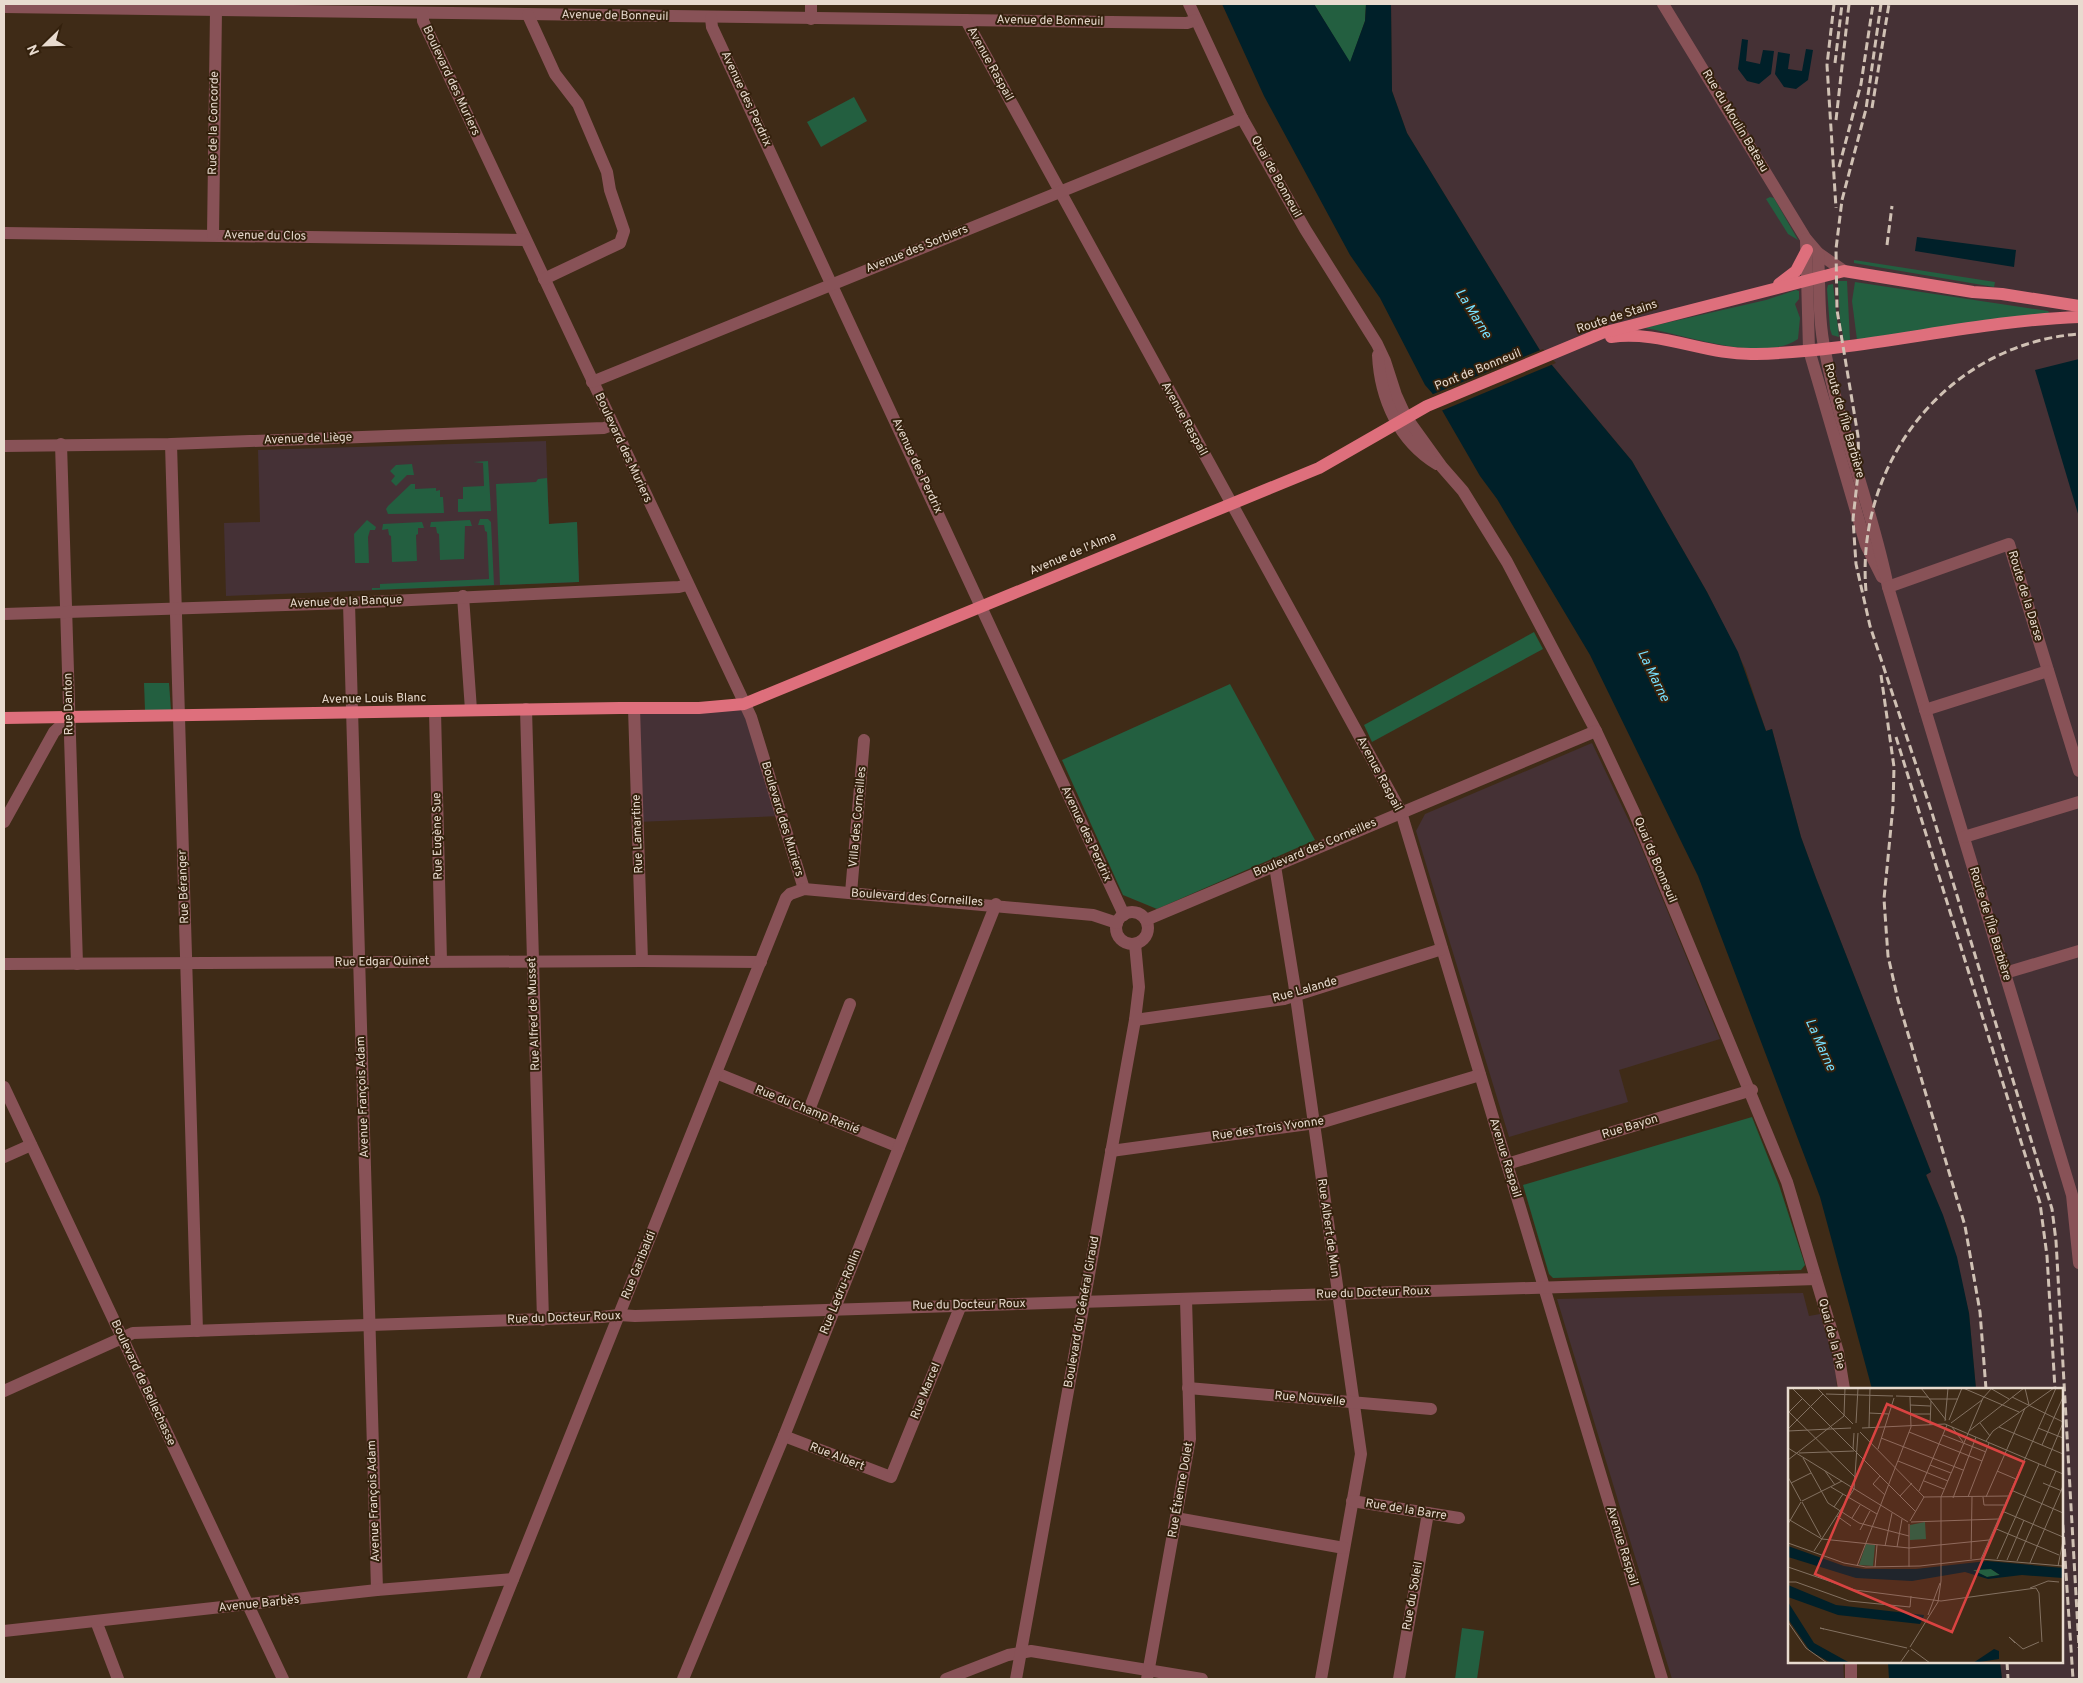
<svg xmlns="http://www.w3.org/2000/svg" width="2083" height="1683" viewBox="0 0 2083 1683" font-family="Overpass,sans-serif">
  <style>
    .industrial { fill: #453135 }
    .education { fill: #453136 }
    .green { fill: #235f40 }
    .water { fill: #002029 }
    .pier { fill: #3f2b17 }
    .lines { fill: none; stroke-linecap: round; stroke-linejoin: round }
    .minor { stroke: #885257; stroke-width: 12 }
    .major { stroke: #de6f7c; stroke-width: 12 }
    .rail { stroke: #d0c1b4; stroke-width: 3; stroke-dasharray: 8 4; stroke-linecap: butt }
    .labels { text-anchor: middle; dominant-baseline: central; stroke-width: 4; stroke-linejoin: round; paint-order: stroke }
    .street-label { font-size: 12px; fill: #e8dbcf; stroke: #34210d }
    .water-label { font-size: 14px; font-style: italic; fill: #77dffe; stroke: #34210d }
    .inset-road { fill: none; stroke: #837161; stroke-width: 1 }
    .view { fill: #d94341; fill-opacity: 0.15; stroke: #d94341; stroke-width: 2.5 }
    .inset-edge { fill: none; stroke: #e8dbcf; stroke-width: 2.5 }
  </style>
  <rect width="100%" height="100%" fill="#3f2b17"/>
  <g class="industrial">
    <path d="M1391 4H2079V1679H2002L2000 1662H2062V1389H1976L1969 1313 1949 1231 1926 1174 1931 1172 1816 878 1801 837 1772 729 1766 731 1745 668 1707 592 1632 461 1541 352 1407 133 1392 91Z"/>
    <path d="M1592 743 1639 842 1720 1039 1619 1070 1628 1102 1509 1137 1416 831 1425 814Z"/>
    <path d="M1803 1293 1809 1316 1820 1314 1835 1362 1837 1389H1789V1662H1843L1844 1679H1672L1557 1299Z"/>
  </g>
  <g class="education">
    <path d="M546 441 549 524 577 522 579 582 226 596 224 523 260 522 258 450Z"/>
    <path d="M744 704 781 816 637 822 634 708Z"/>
  </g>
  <g class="green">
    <path d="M1314 4H1366L1365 21 1350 63Z"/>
    <path d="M854 97 867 121 821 147 807 122Z"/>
    <path d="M1770 197 1774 198 1798 240 1788 234 1766 199Z"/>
    <path d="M1854 260 1995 282 1994 287 1854 263Z"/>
    <path d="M1838 281H1847L1850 340 1844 341 1840 320Z"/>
    <path d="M1855 282 2048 311 2050 314 1857 340 1852 301Z"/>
    <path d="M1833 284 1839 337 1832 335 1830 329 1827 289 1828 285Z"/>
    <path d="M1796 290 1799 291V299L1795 304 1800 318 1798 339C1761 364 1685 334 1644 328L1766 300Z"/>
    <path d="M488 461 491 511 458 512V499H463V487L484 486 483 463 473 462Z"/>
    <path d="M412 464 414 475H407L396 486 391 481 395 476 390 471 396 465Z"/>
    <path d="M547 478 549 524 577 522 579 582 500 585 496 484 536 482 538 479Z"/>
    <path d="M411 484H415V489L436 488V491L440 490V497H443L444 513 388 514 386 509 388 506Z"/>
    <path d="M480 519H488L491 522 494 585 372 590V588H380V584L489 579 487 532 485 531 484 525H478Z"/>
    <path d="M367 520 376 527 375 530H370L368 537 369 563H355L354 534Z"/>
    <path d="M470 520 472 526H465L464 559 440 560 439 534 437 533 436 527H430L431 522Z"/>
    <path d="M422 522 424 528H418V534L416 535 417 561 392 562 391 536 389 535 388 529 382 530 383 524Z"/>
    <path d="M1534 632 1543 649 1372 742 1364 725Z"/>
    <path d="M144 683H169L171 710H145Z"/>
    <path d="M1230 684 1315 840 1157 909 1123 895 1062 760Z"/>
    <path d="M1752 1117 1779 1185 1805 1265 1801 1270 1553 1278 1549 1274 1523 1185Z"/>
    <path d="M1462 1628 1484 1631 1477 1679H1455Z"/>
  </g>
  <g class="water">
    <path d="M1222 4H1314L1350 62 1365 21 1366 4H1391L1392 91 1407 133 1541 352 1632 461 1707 592 1738 652 1766 731 1772 729 1801 837 1816 878 1931 1172 1926 1175 1943 1215 1957 1257 1969 1313 1976 1389H1872L1820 1197 1698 876 1590 655 1497 499 1480 476 1432 393 1425 385 1380 298 1350 255 1264 96Z"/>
    <path d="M1742 39 1748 40 1746 61 1760 64 1763 50 1774 51 1771 74 1759 84 1747 81 1738 69Z"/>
    <path d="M1806 49 1813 50 1808 80 1796 89 1784 87 1775 74 1778 52 1790 54 1788 69 1802 71Z"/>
    <path d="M1917 237 2016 250 2014 267 1915 251Z"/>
    <path d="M2079 359V517L2035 370Z"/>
    <path d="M1888 1662H2000L2002 1679H1889Z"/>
  </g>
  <path class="pier" d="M1543 349 1556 363 1441 411 1431 395Z"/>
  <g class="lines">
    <g class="minor">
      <path d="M1189 4 1242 118 1305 229 1377 344 1385 361 1396 395 1406 417 1442 467 1463 491 1507 562 1596 731 1634 812 1787 1182 1838 1352 1844 1389"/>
      <path d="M1663 4 1806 239 1818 253 1844 271"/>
      <path d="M4 7 1187 23 1196 20"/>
      <path d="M423 13V21L751 717 804 889"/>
      <path d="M528 15 555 74 578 104 607 172 610 190 624 231 620 243 544 279"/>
      <path d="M711 18 712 27 1124 915"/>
      <path d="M811 19V4"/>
      <path d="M966 20 1401 812 1662 1679"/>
      <path d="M4 233 525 240"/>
      <path d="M213 235 216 10"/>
      <path d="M1806 239 1809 350 1866 545 1882 577"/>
      <path d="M1818 253C1820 285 1818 320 1825 351 1840 431 1872 507 1888 587L2072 1195 2079 1263"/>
      <path d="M1378 355C1380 399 1399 441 1437 464"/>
      <path d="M592 382 1242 118"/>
      <path d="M61 444 77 964"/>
      <path d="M171 444 197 1331"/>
      <path d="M4 446 171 444 604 428 612 425"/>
      <path d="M1888 587 2009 544 2079 771"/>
      <path d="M463 596 471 710"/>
      <path d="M349 603 377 1590"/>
      <path d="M4 614 349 603 679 587 687 585"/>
      <path d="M634 708 642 961"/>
      <path d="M526 709 543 1320"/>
      <path d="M1925 710 2048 671"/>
      <path d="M435 711 441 961"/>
      <path d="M4 822 54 732 69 718"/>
      <path d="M1964 837 2079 802"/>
      <path d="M1275 866 1294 983 1361 1454 1321 1679"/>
      <path d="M851 893 864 740"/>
      <circle cx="1132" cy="928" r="16"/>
      <path d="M1146 920 1596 731"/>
      <path d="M4 964 642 961 761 962"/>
      <path d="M2005 973 2079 951"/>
      <path d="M1135 1020 1284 999 1442 949"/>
      <path d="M716 1073 899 1147"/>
      <path d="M4 1087 283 1679"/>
      <path d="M809 1110 850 1004"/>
      <path d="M1111 1151 1323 1122 1480 1075"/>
      <path d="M4 1157 31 1145"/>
      <path d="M1507 1164 1752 1090"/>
      <path d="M1188 1388 1431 1409"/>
      <path d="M4 1391 133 1333 602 1317 619 1315 635 1316 1816 1279"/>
      <path d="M784 1436 891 1477 961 1305"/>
      <path d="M1352 1501 1459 1518"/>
      <path d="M1176 1518 1344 1548"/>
      <path d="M96 1621 118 1679"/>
      <path d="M4 1631 377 1590 513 1579"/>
      <path d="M1851 1662V1679"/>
      <path d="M473 1679 786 898 790 894 804 889 1093 915 1117 923"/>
      <path d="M683 1679 784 1436 996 904"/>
      <path d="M946 1679 1008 1655 1031 1651 1202 1679"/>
      <path d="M1016 1679 1135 1020 1139 987 1135 944"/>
      <path d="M1147 1679 1190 1439 1186 1299"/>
      <path d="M1399 1679 1428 1513"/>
    </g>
    <g class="major">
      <path d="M1779 284 1796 271 1807 250"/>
      <path d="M1611 337C1661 330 1707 356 1756 354 1865 351 1971 321 2079 317"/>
      <path d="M4 718 620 708H699L744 704 1319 468 1427 406 1602 333 1844 271 1973 292 2002 294 2079 306"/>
    </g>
    <g class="rail">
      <path d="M1834 4 1827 65 1836 208"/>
      <path d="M1881 4 1866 109 1842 200 1836 249 1837 310 1858 436 1859 465 1853 519 1856 564 1870 626 1932 813 2052 1209 2056 1241 2079 1648"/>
      <path d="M1835 63 1842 4"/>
      <path d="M1872 108 1889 4"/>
      <path d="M1836 120 1849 4"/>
      <path d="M1839 167 1861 84 1873 4"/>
      <path d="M1887 245 1892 206"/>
      <path d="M1866 591C1855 462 1948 344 2079 334"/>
      <path d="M1881 675 1894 767 1893 806 1884 899 1888 956 1898 1000 1965 1226 1980 1312 1986 1389"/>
      <path d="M1896 737 2040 1203 2047 1256 2055 1389"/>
      <path d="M2062 1513 2073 1679"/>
      <path d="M2007 1662 2008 1679"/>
    </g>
  </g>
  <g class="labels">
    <g class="street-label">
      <text transform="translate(615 16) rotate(1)">Avenue de Bonneuil</text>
      <text transform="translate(1050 21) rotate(1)">Avenue de Bonneuil</text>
      <text transform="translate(990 64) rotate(61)">Avenue Raspail</text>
      <text transform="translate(451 81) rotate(65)">Boulevard des Muriers</text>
      <text transform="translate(746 99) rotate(65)">Avenue des Perdrix</text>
      <text transform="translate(1735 121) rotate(59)">Rue du Moulin Bateau</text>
      <text transform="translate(214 123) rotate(-89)">Rue de la Concorde</text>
      <text transform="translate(1276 177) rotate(61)">Quai de Bonneuil</text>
      <text transform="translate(265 236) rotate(1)">Avenue du Clos</text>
      <text transform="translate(917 249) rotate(-22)">Avenue des Sorbiers</text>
      <text transform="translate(1617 317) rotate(-18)">Route de Stains</text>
      <text transform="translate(1478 370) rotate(-22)">Pont de Bonneuil</text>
      <text transform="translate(1184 419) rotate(61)">Avenue Raspail</text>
      <text transform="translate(1844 421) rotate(74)">Route de l'Île Barbière</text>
      <text transform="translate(308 439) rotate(-2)">Avenue de Liège</text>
      <text transform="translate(623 448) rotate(65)">Boulevard des Muriers</text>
      <text transform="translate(917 466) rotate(65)">Avenue des Perdrix</text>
      <text transform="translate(1073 554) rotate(-23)">Avenue de l'Alma</text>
      <text transform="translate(2025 596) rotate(73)">Route de la Darse</text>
      <text transform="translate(346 602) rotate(-2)">Avenue de la Banque</text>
      <text transform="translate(374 699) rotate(-1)">Avenue Louis Blanc</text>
      <text transform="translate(69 704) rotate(-91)">Rue Danton</text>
      <text transform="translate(1379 774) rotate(62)">Avenue Raspail</text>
      <text transform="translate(858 817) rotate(-85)">Villa des Corneilles</text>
      <text transform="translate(782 819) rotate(73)">Boulevard des Muriers</text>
      <text transform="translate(638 834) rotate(-92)">Rue Lamartine</text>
      <text transform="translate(1086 834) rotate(65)">Avenue des Perdrix</text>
      <text transform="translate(438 836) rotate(-91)">Rue Eugène Sue</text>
      <text transform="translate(1315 848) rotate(-23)">Boulevard des Corneilles</text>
      <text transform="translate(1655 860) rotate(67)">Quai de Bonneuil</text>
      <text transform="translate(184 887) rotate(-92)">Rue Béranger</text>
      <text transform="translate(917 898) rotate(4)">Boulevard des Corneilles</text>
      <text transform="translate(1990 924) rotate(73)">Route de l'Île Barbière</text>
      <text transform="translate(382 962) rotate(-1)">Rue Edgar Quinet</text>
      <text transform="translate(1305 990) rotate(-16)">Rue Lalande</text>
      <text transform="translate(534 1014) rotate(-92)">Rue Alfred de Musset</text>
      <text transform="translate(363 1097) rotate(-92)">Avenue François Adam</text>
      <text transform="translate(807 1110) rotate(22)">Rue du Champ Renié</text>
      <text transform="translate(1630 1127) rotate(-17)">Rue Bayon</text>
      <text transform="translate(1268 1129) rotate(-8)">Rue des Trois Yvonne</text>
      <text transform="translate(1505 1158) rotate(73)">Avenue Raspail</text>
      <text transform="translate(1328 1228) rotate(82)">Rue Albert de Mun</text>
      <text transform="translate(639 1265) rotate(-68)">Rue Garibaldi</text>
      <text transform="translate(841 1292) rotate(-68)">Rue Ledru-Rollin</text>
      <text transform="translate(1373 1293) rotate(-2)">Rue du Docteur Roux</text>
      <text transform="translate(969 1305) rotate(-1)">Rue du Docteur Roux</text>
      <text transform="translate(1082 1312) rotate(-80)">Boulevard du Général Giraud</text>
      <text transform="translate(564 1318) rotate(-2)">Rue du Docteur Roux</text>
      <text transform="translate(1831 1334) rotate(75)">Quai de la Pie</text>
      <text transform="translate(143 1383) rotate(65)">Boulevard de Bellechasse</text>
      <text transform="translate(926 1391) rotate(-68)">Rue Marcel</text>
      <text transform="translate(1310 1399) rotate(5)">Rue Nouvelle</text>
      <text transform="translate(837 1457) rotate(21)">Rue Albert</text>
      <text transform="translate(1181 1490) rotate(-80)">Rue Étienne Dolet</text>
      <text transform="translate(374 1501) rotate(-92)">Avenue François Adam</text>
      <text transform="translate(1406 1510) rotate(9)">Rue de la Barre</text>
      <text transform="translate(1622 1546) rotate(73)">Avenue Raspail</text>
      <text transform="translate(1413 1596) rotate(-80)">Rue du Soleil</text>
      <text transform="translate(259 1604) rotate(-6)">Avenue Barbès</text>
    </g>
    <g class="water-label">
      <text transform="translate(1473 314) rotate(58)">La Marne</text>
      <text transform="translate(1653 676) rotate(64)">La Marne</text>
      <text transform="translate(1820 1045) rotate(66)">La Marne</text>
    </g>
  </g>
  <g transform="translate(1788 1388)">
    <rect width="275" height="275" fill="#3f2b17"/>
    <path d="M137 134 138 151 122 152V137ZM78 156 87 157 85 178 71 177ZM203 181 212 187 199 189 184 182Z" fill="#235f40"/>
    <path d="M0 158 56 178 76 181H128L199 173 275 180V190L234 187 200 191 177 184 124 193 68 190 0 169ZM203 181 212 187 199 189 185 182ZM0 197 48 217 136 227 135 231 132 236 50 227 0 209ZM0 214 26 255 62 275H43L22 263 0 231ZM206 261 211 263V271L185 275Z" fill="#002029" fill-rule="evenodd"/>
    <path class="inset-road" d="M4 0 128 124M29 0 65 36M133 0 158 32M175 0 231 24M202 0 221 11M237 0 241 17M38 6 105 8M108 8 140 9M224 9 275 34M141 11H170M103 17 123 26H142M122 17 142 18M0 23 67 89M1 24 14 11M81 25 101 26M161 32 174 0M157 33 160 0M68 35 70 0M163 35 194 12M192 35 202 48M157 36 275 86M142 37 143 13M164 39 175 54M211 39 275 66M74 40 157 36M81 40 82 0M250 40 275 50M0 41 35 6M0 43 63 40M181 43 236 0M72 44 136 109M121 44 194 73M155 47 198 64M93 50 175 82M198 53 205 43 266 0M254 57 275 9M0 60 120 134M65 61 66 45M90 61 106 10M11 65 66 63M15 70 40 115 71 135 121 148M0 72 56 28 57 0M110 73 160 93M142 77 163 85M257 78 275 35M37 83 47 97M209 83 228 91M92 88 85 96 97 107M0 89 13 113M136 93 156 101M3 95 23 85M255 95 274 103M43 99 89 126M223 102 275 125M131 103 159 37M112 108 124 95M136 109 220 108M180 109 201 55M195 109 196 117H216M198 109 237 20M165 110 188 49M14 113 54 93M14 114 33 149M46 119 55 106M214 123 275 149M49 128 63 138M64 130 72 117M0 131 34 151 121 160 201 152M122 133 136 109M123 134 210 131M0 136 13 114M206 140 271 167M72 142 82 123M0 155 56 175 78 179 132 178 193 171 275 178M97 158 104 125M109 159 114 131M26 163 66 101 70 45M183 171 184 109M193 171 268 0M209 171 251 76M219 172 236 132M229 173 268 83M242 175 275 98M69 178 123 39 122 9M270 178 275 153M0 179 67 202 153 213M87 179 89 157M121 179V136M0 194H8L61 213 122 219 123 208M242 200 260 193 271 194M153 213 248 200 251 205 254 254M140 227 152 195M0 234 18 260 39 275M36 241 32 240 119 260M227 255 221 249 235 261 251 254M122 259 150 214 153 193V109L195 10 204 0M123 261 142 275M112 275 121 262"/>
    <path class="view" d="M99 16 236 74 164 244 27 186Z"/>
    <rect width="275" height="275" class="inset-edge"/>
  </g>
  <rect width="2083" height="1683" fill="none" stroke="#e8dbcf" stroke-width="10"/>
  <g transform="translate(45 45) rotate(247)" stroke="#34210d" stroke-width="4" paint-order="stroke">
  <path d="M0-4L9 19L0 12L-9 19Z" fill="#e8dbcf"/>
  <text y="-8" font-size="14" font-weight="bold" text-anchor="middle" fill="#e8dbcf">N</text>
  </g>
</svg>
